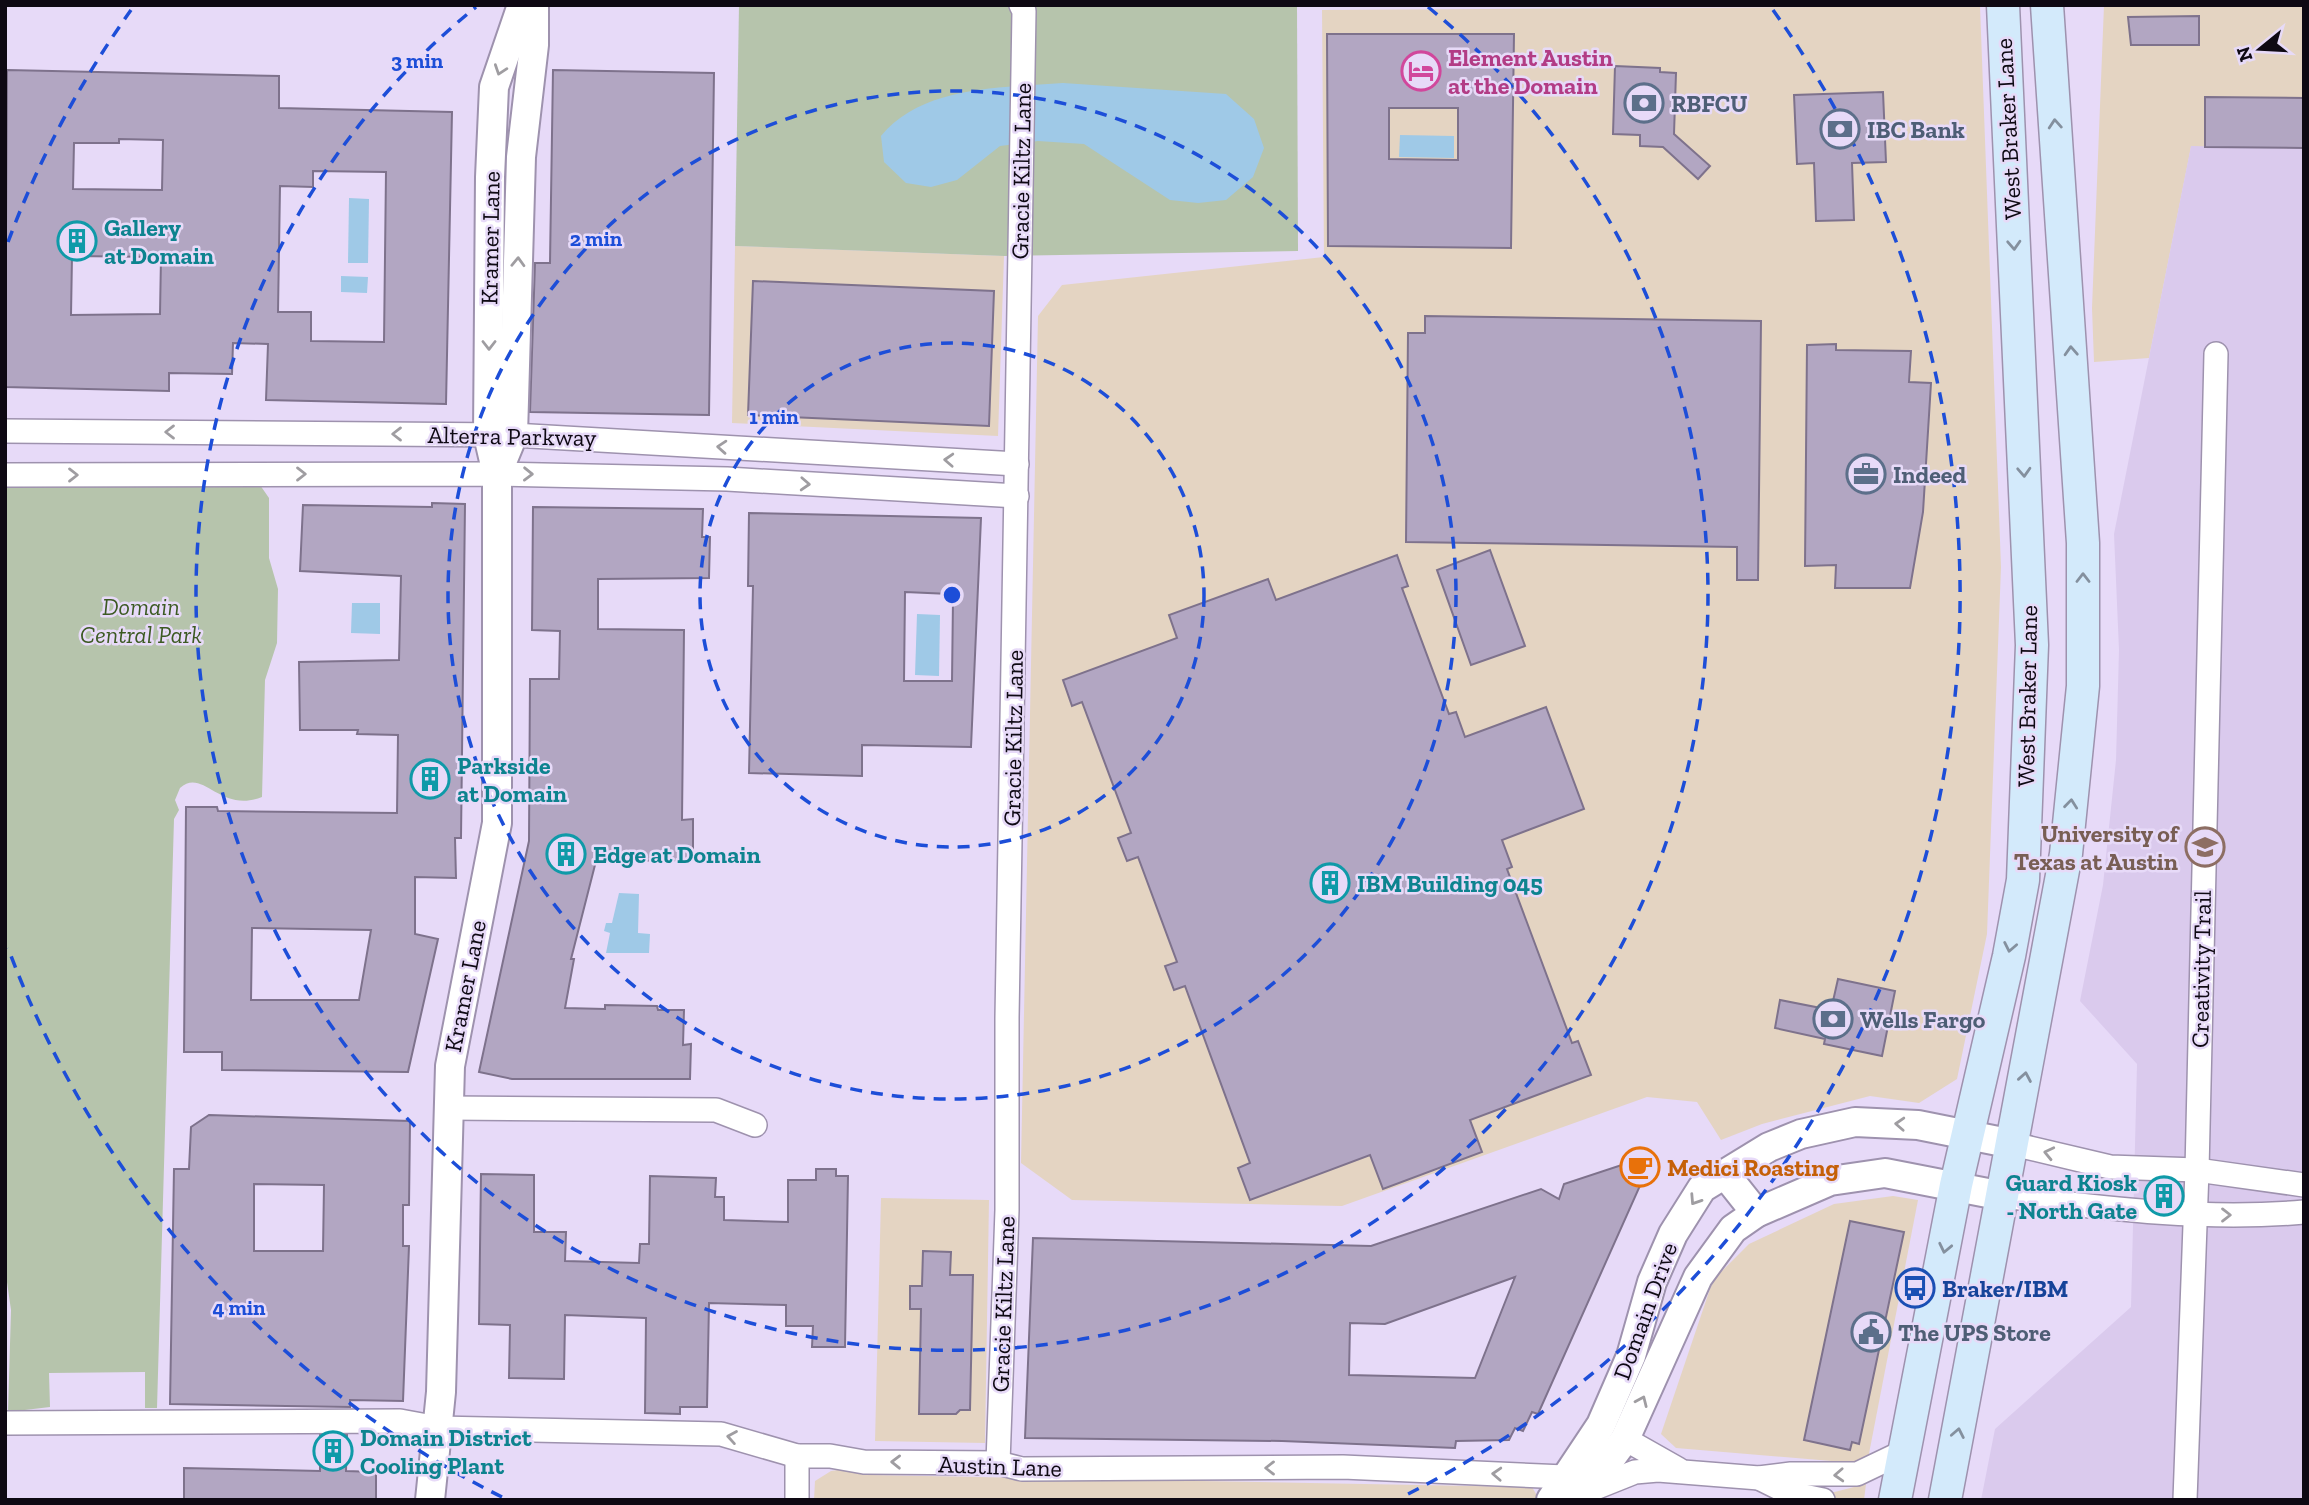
<svg xmlns="http://www.w3.org/2000/svg" width="2309" height="1505" viewBox="0 0 2309 1505" font-family="'Zilla Slab',serif">
  <style>
    .commercial { fill: #e4d4c2 }
    .built { fill: #dacaed }
    .green { fill: #b6c4ac }
    .water { fill: #9fc9e7 }
    .building { fill: #b2a6c2; stroke: #7e728c; stroke-width: 2; fill-rule: evenodd }
    .lines { fill: none; stroke-linecap: round; stroke-linejoin: round }
    .minor-casing { stroke: #9e92ae; stroke-width: 26 }
    .tertiary-casing { stroke: #9e92ae; stroke-width: 32 }
    .secondary-casing { stroke: #9e92ae; stroke-width: 35 }
    .minor { stroke: #fff; stroke-width: 23 }
    .tertiary { stroke: #fff; stroke-width: 28 }
    .secondary { stroke: #d3eafb; stroke-width: 32 }
    .oneway { stroke: #9f9da1 }
    .oneway2 { stroke: #84909e }
    .ring { fill: none; stroke: #1d4ed8; stroke-width: 3.5; stroke-dasharray: 12 9 }
    .labels { text-anchor: middle; dominant-baseline: central; stroke-width: 5; stroke-linejoin: round; paint-order: stroke }
    .hotel-label { font-size: 24px; font-weight: bold; fill: #b23c85; stroke: #e7daf8; text-anchor: start }
    .service-label { font-size: 24px; font-weight: bold; fill: #4e5e75; stroke: #e7daf8; text-anchor: start }
    .street-label { font-size: 24px; fill: #0e0913; stroke: #e7daf8 }
    .culture-label { font-size: 24px; font-weight: bold; fill: #0d838f; stroke: #e7daf8; text-anchor: start }
    .park-label { font-size: 24px; font-style: italic; fill: #3c5a22; stroke: #e7daf8 }
    .education-label { font-size: 24px; font-weight: bold; fill: #785e54; stroke: #e7daf8; text-anchor: end }
    .food-label { font-size: 24px; font-weight: bold; fill: #c56008; stroke: #e7daf8; text-anchor: start }
    .transit-label { font-size: 24px; font-weight: bold; fill: #164399; stroke: #e7daf8; text-anchor: start }
    .centre { fill: #1d4ed8; stroke: #e7daf8; stroke-width: 3.5 }
    .ring-label { font-size: 21px; text-anchor: middle; font-weight: bold; fill: #1d4ed8; stroke: #e7daf8; stroke-width: 5; stroke-linejoin: round; paint-order: stroke }
  </style>
  <rect width="100%" height="100%" fill="#e7daf8"/>
  <g class="commercial">
    <path d="M2104 5H2304V148L2191 147 2149 358 2094 362 2092 308Z"/>
    <path d="M1980 6 2001 567 1987 934 1957 1079 1919 1103 1870 1096 1762 1124 1721 1140 1697 1102 1647 1097 1342 1206 1072 1200 1021 1163 1038 316 1062 285 1324 257 1322 10Z"/>
    <path d="M735 246 1004 256 998 436 732 423Z"/>
    <path d="M1893 1196 1918 1200 1867 1464 1676 1448 1661 1434 1713 1280 1749 1244 1834 1204Z"/>
    <path d="M881 1198 989 1200 985 1443 875 1441Z"/>
    <path d="M845 1469 871 1475 1532 1487 1539 1499 814 1500 815 1481 831 1471Z"/>
    <path d="M1866 1484 1864 1500H1803Z"/>
  </g>
  <path class="built" d="M2191 146 2304 148V1500H1981L1995 1429 2131 1307 2137 1064 2080 1001 2103 885 2116 760 2119 650 2114 534Z"/>
  <g class="green">
    <path d="M739 5H1297L1298 251 1004 256 735 246Z"/>
    <path d="M5 481 260 485 269 498V558L278 589 277 643 265 680 262 797C220 814 203 767 180 788L175 800 179 810 174 819 157 1408H145V1372L49 1373 50 1407 8 1412 11 1310 5 1268Z"/>
  </g>
  <g class="water">
    <path d="M1063 83 1226 94 1254 119 1264 148 1253 177 1226 200 1198 203 1170 200 1084 144 1038 141 1000 146 957 180 931 187 906 183 884 162 881 136C923 85 1002 88 1063 83Z"/>
    <path d="M1400 135 1454 136V158L1399 157Z"/>
    <path d="M349 198 369 199 368 263H348Z"/>
    <path d="M341 276 368 277 367 293 341 292Z"/>
    <path d="M352 603H380V634L351 633Z"/>
    <path d="M917 614 940 615 939 676 915 675Z"/>
    <path d="M619 893 639 894 638 933 650 934 649 953H606L610 933 604 931 606 923H612Z"/>
  </g>
  <g class="building">
    <path d="M2199 16V45H2131L2128 17Z"/>
    <path d="M1327 34H1514L1511 248 1328 246ZM1389 108H1458V160L1389 159Z"/>
    <path d="M1615 66 1660 68V72L1676 73 1674 134 1710 166 1698 179 1663 147 1640 146V135L1613 134Z"/>
    <path d="M7 70 279 76V108L452 112 446 404 266 400 268 344 233 343 232 374 169 373V391L5 387ZM119 139 163 140 162 190 73 189 74 143H119ZM313 171 386 172 384 342 311 341V312H278L280 186 313 187ZM72 256 161 257 160 314 71 315Z"/>
    <path d="M553 70 714 73 709 415 530 412 535 263H550Z"/>
    <path d="M1883 92 1886 162 1852 163 1854 220 1816 221 1814 163 1797 164 1794 95Z"/>
    <path d="M2205 97 2304 98V148L2205 147Z"/>
    <path d="M753 281 994 291 989 426 748 415Z"/>
    <path d="M1425 316 1761 321 1758 580H1737V547L1406 542 1408 333H1425Z"/>
    <path d="M1836 344V350L1911 351 1909 382 1931 383 1923 512 1910 588H1835L1836 565 1805 566 1807 345Z"/>
    <path d="M432 503 465 504 461 838H455L456 878 415 877V934L438 939 408 1072 222 1070V1052H184L186 807H217L218 811 397 813 398 735 357 734 358 730H300L299 662 399 660 401 576 300 571 303 505 432 507ZM252 928 371 930 359 1000H251Z"/>
    <path d="M533 507 703 509 702 537H710L709 578 598 579V629L684 630 682 820 693 819V860L596 861 571 959H574L565 1008 605 1009V1005L657 1006 658 1010H684L683 1045 691 1044 690 1079H512L479 1072 529 841 530 679H559L560 631 532 630Z"/>
    <path d="M749 513 981 518 971 747 862 745V776L749 773 753 586H748ZM905 592 950 594V599H953L952 681H904Z"/>
    <path d="M1490 550 1525 646 1471 665 1437 570Z"/>
    <path d="M1397 555 1408 586 1402 588 1449 714 1456 712 1465 737 1546 707 1584 809 1502 840 1512 867 1507 869 1572 1043 1578 1041 1591 1075 1470 1120 1482 1152 1383 1189 1370 1155 1250 1200 1238 1168 1250 1163 1185 986 1174 990 1165 966 1177 962 1138 857 1127 861 1118 838 1131 833 1082 702 1072 706 1063 680 1177 638 1169 615 1268 579 1276 600Z"/>
    <path d="M1838 979 1895 991 1882 1056 1824 1044 1825 1039 1775 1028 1780 1000 1831 1010Z"/>
    <path d="M209 1115 410 1121 409 1205H403V1246H409L403 1401 350 1400V1407L170 1404 174 1169H189L191 1127ZM254 1184 324 1185 323 1251H254Z"/>
    <path d="M1649 1156 1647 1170 1538 1414 1532 1412 1523 1431 1515 1428 1509 1440 1456 1441 1455 1448 1282 1441 1025 1438 1033 1238 1371 1246 1541 1189 1559 1199 1564 1184ZM1515 1277 1475 1378 1349 1375 1350 1323 1385 1324Z"/>
    <path d="M816 1169H836V1176H848L845 1347H812L813 1326H786V1305L709 1303 707 1407H680V1414L645 1413 646 1318 565 1315 564 1379 509 1378 510 1325 479 1324 481 1174 534 1175V1232H566L565 1261 639 1263 640 1244H649L650 1176 716 1178 715 1197H724V1220L788 1222V1180H816Z"/>
    <path d="M1850 1221 1904 1232 1859 1444 1852 1442 1850 1450 1804 1440Z"/>
    <path d="M923 1251 951 1252 950 1275H973L970 1410H960L956 1414H919L921 1309H910V1286H922Z"/>
    <path d="M320 1435H347L346 1471 376 1472V1500H184V1468L320 1471Z"/>
  </g>
  <g class="lines">
    <g class="minor-casing">
      <g id="minor">
        <path d="M5 431 513 435 1017 464"/>
        <path d="M5 475 497 474 727 479 1017 496"/>
        <path d="M447 1108 716 1110 755 1125"/>
        <path d="M2013 1144 2110 1167 2197 1170 2304 1185"/>
        <path d="M2003 1196C2103 1208 2203 1221 2304 1212"/>
        <path d="M5 1423 400 1421 438 1428 721 1434 797 1456H830L864 1462 998 1463 1022 1469 1343 1467 1565 1477"/>
        <path d="M1625 1439 1678 1469"/>
        <path d="M797 1456V1500"/>
        <path d="M998 1463 1007 1210V1018L1024 11 1021 5"/>
        <path d="M1759 1478 1789 1493 1823 1500"/>
        <path d="M1585 1492 1635 1472 1658 1470 1759 1478 1791 1474H1857L1903 1452"/>
        <path d="M2185 1500 2197 1170 2216 354"/>
      </g>
    </g>
    <g class="tertiary-casing">
      <g id="tertiary">
        <path d="M497 474 513 435 521 157 534 45V5"/>
        <path d="M1725 1174 1756 1213"/>
        <path d="M430 1500 441 1392 450 1066 497 823V474L488 435 490 177 494 87 522 5"/>
        <path d="M1551 1500 1601 1425 1631 1356 1652 1282 1673 1234 1702 1188 1769 1147 1801 1134 1855 1122 1918 1125 2013 1144"/>
        <path d="M1580 1500 1625 1439 1698 1277 1733 1229 1756 1213 1830 1181 1885 1173 2003 1196"/>
      </g>
    </g>
    <g class="secondary-casing">
      <g id="secondary">
        <path d="M1895 1500 1956 1185 2009 956 2023 880 2032 645 2003 5"/>
        <path d="M1945 1500 2066 854 2083 686V543L2047 5"/>
      </g>
    </g>
    <use href="#minor" class="minor"/>
    <use href="#tertiary" class="tertiary"/>
    <use href="#secondary" class="secondary"/>
  </g>
  <defs><path id="oneway-chevron" d="M-2-3.5L2.5 0L-2 3.5" fill="none" stroke-width="1.6" stroke-linecap="round" stroke-linejoin="round" transform="scale(1.75)"/></defs>
  <g class="oneway">
    <use href="#oneway-chevron" transform="translate(500 70) rotate(109)"/>
    <use href="#oneway-chevron" transform="translate(518 262) rotate(-88)"/>
    <use href="#oneway-chevron" transform="translate(489 345) rotate(90)"/>
    <use href="#oneway-chevron" transform="translate(170 432) rotate(-180)"/>
    <use href="#oneway-chevron" transform="translate(397 434) rotate(-180)"/>
    <use href="#oneway-chevron" transform="translate(722 447) rotate(-176)"/>
    <use href="#oneway-chevron" transform="translate(949 460) rotate(-177)"/>
    <use href="#oneway-chevron" transform="translate(301 474)"/>
    <use href="#oneway-chevron" transform="translate(528 474) rotate(1)"/>
    <use href="#oneway-chevron" transform="translate(73 475)"/>
    <use href="#oneway-chevron" transform="translate(805 484) rotate(3)"/>
    <use href="#oneway-chevron" transform="translate(1900 1124) rotate(-177)"/>
    <use href="#oneway-chevron" transform="translate(2049 1153) rotate(-167)"/>
    <use href="#oneway-chevron" transform="translate(1695 1200) rotate(123)"/>
    <use href="#oneway-chevron" transform="translate(2226 1215)"/>
    <use href="#oneway-chevron" transform="translate(1642 1401) rotate(-66)"/>
    <use href="#oneway-chevron" transform="translate(732 1437) rotate(-170)"/>
    <use href="#oneway-chevron" transform="translate(896 1462) rotate(-179)"/>
    <use href="#oneway-chevron" transform="translate(1270 1468) rotate(180)"/>
    <use href="#oneway-chevron" transform="translate(1497 1474) rotate(-177)"/>
    <use href="#oneway-chevron" transform="translate(1839 1475) rotate(177)"/>
  </g>
  <g class="oneway2">
    <use href="#oneway-chevron" transform="translate(2055 124) rotate(-94)"/>
    <use href="#oneway-chevron" transform="translate(2014 245) rotate(87)"/>
    <use href="#oneway-chevron" transform="translate(2071 351) rotate(-93)"/>
    <use href="#oneway-chevron" transform="translate(2024 472) rotate(87)"/>
    <use href="#oneway-chevron" transform="translate(2083 578) rotate(-90)"/>
    <use href="#oneway-chevron" transform="translate(2071 804) rotate(-84)"/>
    <use href="#oneway-chevron" transform="translate(2010 947) rotate(101)"/>
    <use href="#oneway-chevron" transform="translate(2025 1077) rotate(-80)"/>
    <use href="#oneway-chevron" transform="translate(1945 1248) rotate(102)"/>
    <use href="#oneway-chevron" transform="translate(1958 1433) rotate(-79)"/>
  </g>
  <g class="ring">
    <circle cx="952" cy="595" r="252"/>
    <circle cx="952" cy="595" r="504"/>
    <path d="M1428 7A756 756 0 1 1 476 7"/>
    <path d="M502 1497A1008 1008 0 0 1 8 948M8 242A1008 1008 0 0 1 131 10M1773 10A1008 1008 0 0 1 1402 1497"/>
  </g>
  <defs>
    <g id="hotel-ring" transform="scale(2.0125)"><circle r="9.5" fill="#e7daf8" stroke="#d1479c" stroke-width="1.5"/><path d="M-6-4.5h1.5V1H6V5H4.5V3h-9V5H-6ZM-4 0a1.8 1.8 0 1 1 3.6 0ZM.5 0V-2.5h3Q6-2.5 6 0Z" fill="#d1479c"/></g>
    <g id="bank-ring" transform="scale(2.0125)"><circle r="9.5" fill="#e7daf8" stroke="#5c6f8a" stroke-width="1.5"/><path d="M-6-4H6V4H-6ZM0-2.3a2.3 2.3 0 1 0 0 4.6a2.3 2.3 0 1 0 0-4.6Z" fill="#5c6f8a"/></g>
    <g id="building-ring" transform="scale(2.0125)"><circle r="9.5" fill="#e7daf8" stroke="#0f9aa8" stroke-width="1.5"/><path d="M-4-6H4V6H1V3H-1V6H-4ZM-2.5-4.3h1.7v1.8h-1.7ZM.8-4.3h1.7v1.8H.8ZM-2.5-1h1.7V.8h-1.7ZM.8-1h1.7V.8H.8Z" fill="#0f9aa8"/></g>
    <g id="office-ring" transform="scale(2.0125)"><circle r="9.5" fill="#e7daf8" stroke="#5c6f8a" stroke-width="1.5"/><path d="M-6-3h4V-5.5h4V-3h4V5H-6ZM-1-4.5V-3h2v-1.5ZM-6 0V1H6V0Z" fill="#5c6f8a"/></g>
    <g id="university-ring" transform="scale(2.0125)"><circle r="9.5" fill="#e7daf8" stroke="#8d6e63" stroke-width="1.5"/><path d="M0-5L7-2L0 1L-7-2ZM-4 1L0 2.5L4 1V4Q0 6-4 4Z" fill="#8d6e63"/></g>
    <g id="cafe-ring" transform="scale(2.0125)"><circle r="9.5" fill="#e7daf8" stroke="#e8710a" stroke-width="1.5"/><path d="M-5.5-4.5H6V0H3Q3 3.5 0 3.5H-2.5Q-5.5 3.5-5.5 0ZM3-3.2v2h1.7v-2ZM-6 4.5H4V6H-6Z" fill="#e8710a"/></g>
    <g id="bus-ring" transform="scale(2.0125)"><circle r="9.5" fill="#e7daf8" stroke="#1a4fb4" stroke-width="1.5"/><path d="M-5-6H5V4H4V6H2V4H-2V6H-4V4H-5ZM-3.5-4V0h7V-4ZM-3.5 1.2v1.5H-2V1.2ZM2 1.2v1.5H3.5V1.2Z" fill="#1a4fb4"/></g>
    <g id="civic-ring" transform="scale(2.0125)"><circle r="9.5" fill="#e7daf8" stroke="#5c6f8a" stroke-width="1.5"/><path d="M-.6-6.5H3V-4.5H.6V-3L4-1V1h2V6H-6V1h2V-1L-.6-3ZM-1.2 2.5V6h2.4V2.5Z" fill="#5c6f8a"/></g>
  </defs>
  <g fill-rule="evenodd">
    <use href="#hotel-ring" x="1421" y="71"/>
    <use href="#bank-ring" x="1644" y="103"/>
    <use href="#bank-ring" x="1840" y="129"/>
    <use href="#building-ring" x="77" y="241"/>
    <use href="#office-ring" x="1866" y="474"/>
    <use href="#building-ring" x="430" y="779"/>
    <use href="#university-ring" x="2205" y="847"/>
    <use href="#building-ring" x="566" y="854"/>
    <use href="#building-ring" x="1330" y="883"/>
    <use href="#bank-ring" x="1833" y="1019"/>
    <use href="#cafe-ring" x="1640" y="1167"/>
    <use href="#building-ring" x="2164" y="1196"/>
    <use href="#bus-ring" x="1915" y="1288"/>
    <use href="#civic-ring" x="1871" y="1332"/>
    <use href="#building-ring" x="333" y="1451"/>
  </g>
  <g class="labels">
    <g class="hotel-label">
      <text x="1448" y="57">Element Austin<tspan x="1448" dy="28">at the Domain</tspan></text>
    </g>
    <g class="service-label">
      <text x="1671" y="103">RBFCU</text>
      <text x="1867" y="129">IBC Bank</text>
      <text x="1893" y="474">Indeed</text>
      <text x="1860" y="1019">Wells Fargo</text>
      <text x="1898" y="1332">The UPS Store</text>
    </g>
    <g class="street-label">
      <text transform="translate(2008 129) rotate(-93)">West Braker Lane</text>
      <text transform="translate(1021 171) rotate(-89)">Gracie Kiltz Lane</text>
      <text transform="translate(490 238) rotate(-89)">Kramer Lane</text>
      <text transform="translate(512 436) rotate(1)">Alterra Parkway</text>
      <text transform="translate(2027 696) rotate(-89)">West Braker Lane</text>
      <text transform="translate(1013 738) rotate(-89)">Gracie Kiltz Lane</text>
      <text transform="translate(2201 969) rotate(-89)">Creativity Trail</text>
      <text transform="translate(465 986) rotate(-79)">Kramer Lane</text>
      <text transform="translate(1003 1304) rotate(-88)">Gracie Kiltz Lane</text>
      <text transform="translate(1645 1311) rotate(-70)">Domain Drive</text>
      <text transform="translate(1000 1466) rotate(2)">Austin Lane</text>
    </g>
    <g class="culture-label">
      <text x="104" y="227">Gallery<tspan x="104" dy="28">at Domain</tspan></text>
      <text x="457" y="765">Parkside<tspan x="457" dy="28">at Domain</tspan></text>
      <text x="593" y="854">Edge at Domain</text>
      <text x="1357" y="883">IBM Building 045</text>
      <text x="2137" y="1182" text-anchor="end">Guard Kiosk<tspan x="2137" dy="28">- North Gate</tspan></text>
      <text x="360" y="1437">Domain District<tspan x="360" dy="28">Cooling Plant</tspan></text>
    </g>
    <g class="park-label">
      <text x="141" y="606">Domain<tspan x="141" dy="28">Central Park</tspan></text>
    </g>
    <g class="education-label">
      <text x="2178" y="833">University of<tspan x="2178" dy="28">Texas at Austin</tspan></text>
    </g>
    <g class="food-label">
      <text x="1667" y="1167">Medici Roasting</text>
    </g>
    <g class="transit-label">
      <text x="1942" y="1288">Braker/IBM</text>
    </g>
  </g>
  <circle cx="952" cy="595" r="10" class="centre"/>
  <g class="ring-label">
    <text x="417" y="68">3 min</text>
    <text x="596" y="246">2 min</text>
    <text x="774" y="424">1 min</text>
    <text x="239" y="1315">4 min</text>
  </g>
  <rect width="2309" height="1505" fill="none" stroke="#0e0913" stroke-width="14"/>
  <g transform="translate(2260 49) rotate(252)" stroke="#e7daf8" stroke-width="5" paint-order="stroke">
  <path d="M0-5L12 26L0 18L-12 26Z" fill="#0e0913"/>
  <text y="-10" font-size="19" font-weight="bold" text-anchor="middle" fill="#0e0913">N</text>
  </g>
</svg>
